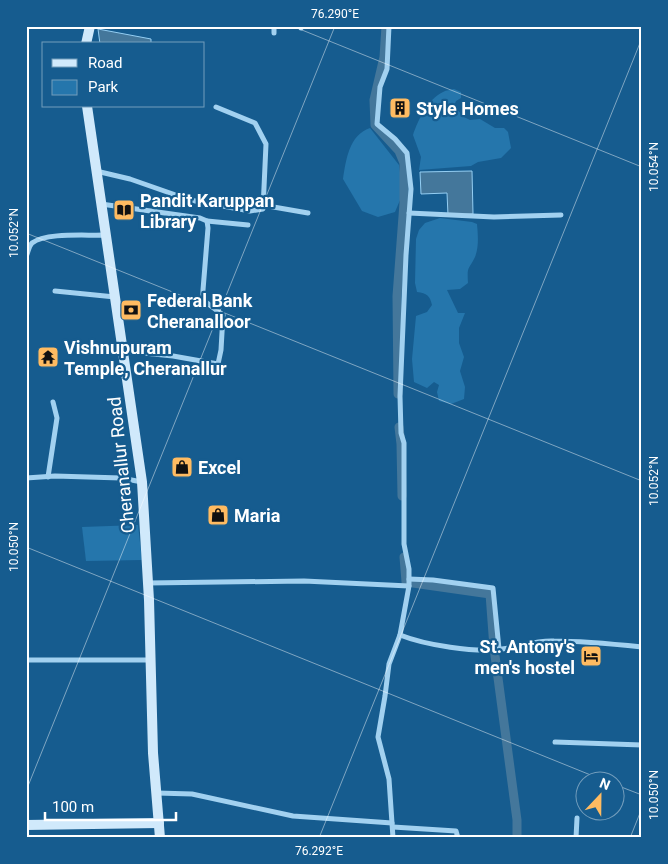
<svg xmlns="http://www.w3.org/2000/svg" width="668" height="864" viewBox="0 0 668 864" font-family="Roboto,sans-serif">
  <style>
    .green { fill: #2576ac }
    .water { fill: #44779b; stroke: #94cef3 }
    .lines { fill: none; stroke-linecap: round; stroke-linejoin: round }
    .canal { stroke: #44779b; stroke-width: 9 }
    .street { stroke: #a2d1f0; stroke-width: 5 }
    .secondary { stroke: #d0e9fb; stroke-width: 10 }
    .ticks { fill: none; stroke: #fff; stroke-width: 1; stroke-opacity: 0.45 }
    .labels { text-anchor: middle; dominant-baseline: central; stroke-width: 4.5; stroke-linejoin: round; paint-order: stroke }
    .poi-label { font-size: 18px; font-weight: bold; fill: #fff; stroke: #165c8f; text-anchor: start }
    .street-label { font-size: 18px; fill: #fff; stroke: #165c8f }
    .neatline { fill: none; stroke: #fff; stroke-width: 2 }
    .ticks-label { font-size: 12px; text-anchor: middle; fill: #fff }
  </style>
  <rect width="100%" height="100%" fill="#165c8f"/>
  <g class="green">
    <path d="M454 89 461 92V98L456 101 454 106 464 117 470 120 480 119 495 128H504L508 132 511 148 501 158 478 162 471 166 419 170 421 157 413 135C418 120 428 99 443 92 446 90 451 90 454 89Z"/>
    <path d="M370 128 399 165 403 193 395 212 378 217 362 211 343 179C346 160 349 135 370 128Z"/>
    <path d="M440 218 472 222 477 224C478 235 479 247 475 257 468 271 467 266 468 283L460 289 447 290 458 313H465L459 328V343L464 357 460 371 465 387 464 399 451 404 439 401 437 392 439 385 434 382 427 388 414 382 412 359 416 316 427 312 432 305C430 296 427 293 417 292L415 283 416 239 419 230 425 223Z"/>
    <path d="M138 525 142 560 86 561 82 527Z"/>
  </g>
  <g class="water">
    <path d="M98 29 151 39V44H100Z"/>
    <path d="M472 171 473 214 448 215 447 193 421 194 420 172Z"/>
  </g>
  <g class="lines">
    <g class="canal">
      <path d="M386 26 384 57 374 100 375 125 399 151 404 163V203L397 296 398 394"/>
      <path d="M399 427 401 444 402 496"/>
      <path d="M404 557 406 582 490 594 494 648 517 820V838"/>
    </g>
    <g class="street">
      <path d="M274 26V33"/>
      <path d="M389 26 387 69 380 87 377 124 395 139 407 153 411 189 406 255 400 396 401 433 404 443V544L409 569V586L400 635 389 664 385 696 378 737 389 779 393 838"/>
      <path d="M301 28V26"/>
      <path d="M96 171 130 179 190 200 250 211 263 209 266 144 255 123 216 107"/>
      <path d="M101 204 200 218 207 221 208 228 203 290V300L223 315 221 350 218 364 173 356 124 351"/>
      <path d="M262 205 308 213"/>
      <path d="M409 213 494 217 561 215"/>
      <path d="M207 221 248 225"/>
      <path d="M26 257C28 252 29 246 32 243 46 232 88 236 105 235"/>
      <path d="M55 291 115 297"/>
      <path d="M48 477 57 418 53 402"/>
      <path d="M26 478 55 476 121 478 142 482"/>
      <path d="M409 579 433 580 493 588 499 649"/>
      <path d="M148 583 304 581 409 586"/>
      <path d="M400 635C425 645 475 653 502 649 519 647 536 640 554 641 583 641 613 644 642 647"/>
      <path d="M26 660H150"/>
      <path d="M555 742 642 745"/>
      <path d="M157 793 192 794 293 816 392 823"/>
      <path d="M393 827 456 831 458 838"/>
      <path d="M576 838 577 818"/>
    </g>
    <g class="secondary">
      <path d="M86 44 90 26"/>
      <path d="M87 106 142 482 149 600 153 753 160 838"/>
      <path d="M26 825 159 823"/>
    </g>
  </g>
  <path class="ticks" d="M292 26 642 167M26 233 642 481M26 547 608 782M616 785 642 795M26 791 335 26M319 838 642 38M630 838 642 808"/>
  <defs>
    <g id="building-square" transform="scale(1.125)"><rect x="-9" y="-9" width="18" height="18" rx="4" fill="#ffbb61" stroke="#165c8f"/><path d="M-4-6H4V6H1V3H-1V6H-4ZM-2.5-4.3h1.7v1.8h-1.7ZM.8-4.3h1.7v1.8H.8ZM-2.5-1h1.7V.8h-1.7ZM.8-1h1.7V.8H.8Z" fill="#111"/></g>
    <g id="library-square" transform="scale(1.125)"><rect x="-9" y="-9" width="18" height="18" rx="4" fill="#ffbb61" stroke="#165c8f"/><path d="M-6-4Q-3-5.5-.7-3.5V5Q-3 3-6 4ZM6-4Q3-5.5 .7-3.5V5Q3 3 6 4Z" fill="#111"/></g>
    <g id="bank-square" transform="scale(1.125)"><rect x="-9" y="-9" width="18" height="18" rx="4" fill="#ffbb61" stroke="#165c8f"/><path d="M-6-4H6V4H-6ZM0-2.3a2.3 2.3 0 1 0 0 4.6a2.3 2.3 0 1 0 0-4.6Z" fill="#111"/></g>
    <g id="temple-square" transform="scale(1.125)"><rect x="-9" y="-9" width="18" height="18" rx="4" fill="#ffbb61" stroke="#165c8f"/><path d="M0-6L5-2H3V0L6.5 2.5H4V6H1.5V3h-3V6H-4V2.5H-6.5L-3 0V-2H-5Z" fill="#111"/></g>
    <g id="shop-square" transform="scale(1.125)"><rect x="-9" y="-9" width="18" height="18" rx="4" fill="#ffbb61" stroke="#165c8f"/><path d="M-5-2.5h2.3a2.7 3.5 0 0 1 5.4 0H5L5.5 6h-11ZM-1.5-2.5h3a1.5 2.3 0 0 0-3 0Z" fill="#111"/></g>
    <g id="hotel-square" transform="scale(1.125)"><rect x="-9" y="-9" width="18" height="18" rx="4" fill="#ffbb61" stroke="#165c8f"/><path d="M-6-4.5h1.5V1H6V5H4.5V3h-9V5H-6ZM-4 0a1.8 1.8 0 1 1 3.6 0ZM.5 0V-2.5h3Q6-2.5 6 0Z" fill="#111"/></g>
  </defs>
  <g fill-rule="evenodd">
    <use href="#building-square" x="400" y="108"/>
    <use href="#library-square" x="124" y="210"/>
    <use href="#bank-square" x="131" y="310"/>
    <use href="#temple-square" x="48" y="357"/>
    <use href="#shop-square" x="182" y="467"/>
    <use href="#shop-square" x="218" y="515"/>
    <use href="#hotel-square" x="591" y="656"/>
  </g>
  <g class="labels">
    <g class="poi-label">
      <text x="416" y="108">Style Homes</text>
      <text x="140" y="200">Pandit Karuppan<tspan x="140" dy="21">Library</tspan></text>
      <text x="147" y="300">Federal Bank<tspan x="147" dy="21">Cheranalloor</tspan></text>
      <text x="64" y="347">Vishnupuram<tspan x="64" dy="21">Temple, Cheranallur</tspan></text>
      <text x="198" y="467">Excel</text>
      <text x="234" y="515">Maria</text>
      <text x="575" y="646" text-anchor="end">St. Antony's<tspan x="575" dy="21">men's hostel</tspan></text>
    </g>
    <g class="street-label">
      <text transform="translate(121 465) rotate(-96)">Cheranallur Road</text>
    </g>
  </g>
  <rect width="668" height="864" fill="none" stroke="#165c8f" stroke-width="55"/>
  <rect x="42" y="42" width="162" height="65" fill="#165c8f" stroke="#739dbc"/>
  <rect x="52" y="59" width="25" height="8" fill="#d0e9fb" stroke="#739dbc"/>
  <text x="88" y="68" font-size="15" fill="#ffffff">Road</text>
  <rect x="52" y="80" width="25" height="15" fill="#2576ac" stroke="#739dbc"/>
  <text x="88" y="92" font-size="15" fill="#ffffff">Park</text>
  <g transform="translate(600 796) rotate(22)"><circle r="24" fill="#165c8f" stroke="#739dbc"/>
  <path d="M0-4L9 19L0 12L-9 19Z" fill="#ffbb61"/>
  <text y="-8" font-size="14" font-weight="bold" text-anchor="middle" fill="#ffffff">N</text>
  </g>
  <path d="M45 812v8h131v-8" fill="none" stroke="#ffffff" stroke-width="2.5"/>
  <text x="52" y="812" font-size="15" fill="#ffffff" stroke="#165c8f" stroke-width="4" paint-order="stroke">100 m</text>
  <rect x="28" y="28" width="612" height="808" class="neatline"/>
  <g class="ticks-label">
    <text x="335" y="18">76.290°E</text>
    <text transform="translate(654 167) rotate(-90)" y="4">10.054°N</text>
    <text transform="translate(14 233) rotate(-90)" y="4">10.052°N</text>
    <text transform="translate(654 481) rotate(-90)" y="4">10.052°N</text>
    <text transform="translate(14 547) rotate(-90)" y="4">10.050°N</text>
    <text transform="translate(654 795) rotate(-90)" y="4">10.050°N</text>
    <text x="319" y="855">76.292°E</text>
  </g>
</svg>
